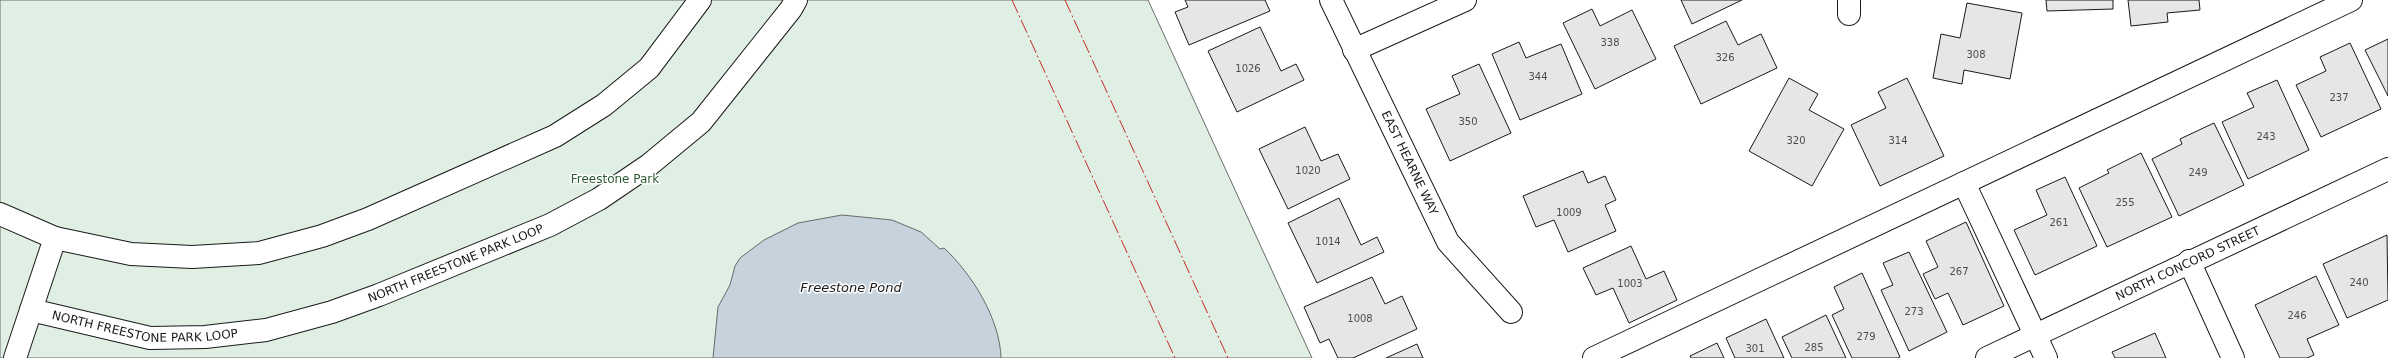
<svg xmlns="http://www.w3.org/2000/svg" width="2388" height="358" viewBox="0 0 2388 358" font-family="'DejaVu Sans',sans-serif">
  <style>
    .green { fill: #e0efe3; stroke: #6a6a6a }
    .water { fill: #c6d2dc; stroke: #6a6a6a }
    .building { fill: #e6e6e6; stroke: #1a1a1a }
    .lines { fill: none; stroke-linecap: round; stroke-linejoin: round }
    .minor-casing { stroke: #1a1a1a; stroke-width: 24 }
    .minor { stroke: #fff; stroke-width: 22 }
    .power { stroke: #c62828; stroke-width: 1; stroke-dasharray: 14 3 2 3; stroke-linecap: butt }
    .labels { text-anchor: middle; dominant-baseline: central; stroke-width: 3; stroke-linejoin: round; paint-order: stroke }
    .number-label { font-size: 10px; fill: #4d4d4d }
    .street-label { font-size: 12px; fill: #1a1a1a; stroke: #fff }
    .park-label { font-size: 12px; fill: #2b5a34; stroke: #fff }
    .water-label { font-size: 13px; font-style: italic; fill: #1a1a1a; stroke: #fff }
  </style>
  <rect width="100%" height="100%" fill="#fff"/>
  <path class="green" d="M0 0H1148L1312 358H0Z"/>
  <path class="water" d="M842 215 892 220 921 232 940 249 944 248C972 274 1000 319 1001 358H713L718 307 730 285 735 266 740 258 764 240 798 223Z"/>
  <g class="building">
    <path d="M1185 0H1265L1270 11 1189 45 1175 12 1188 7Z"/>
    <path d="M1681 0H1742L1692 24Z"/>
    <path d="M2046 0H2113V9L2047 11Z"/>
    <path d="M2128 0H2199L2200 10 2167 13 2168 22 2131 26Z"/>
    <path d="M1967 3 2022 13 2010 79 1964 70 1962 84 1933 78 1941 34 1960 38Z"/>
    <path d="M1592 9 1600 26 1632 10 1656 59 1595 89 1563 23Z"/>
    <path d="M1726 21 1738 45 1761 34 1777 68 1701 104 1674 46Z"/>
    <path d="M1260 27 1281 71 1296 64 1304 80 1237 112 1208 51Z"/>
    <path d="M2388 39V96L2365 50Z"/>
    <path d="M1519 42 1526 58 1561 44 1582 94 1520 120 1492 54Z"/>
    <path d="M2350 43 2381 109 2321 137 2296 85 2326 71 2320 57Z"/>
    <path d="M1479 64 1511 133 1450 161 1426 109 1460 94 1452 76Z"/>
    <path d="M1789 78 1818 94 1809 110 1844 129 1812 186 1749 151Z"/>
    <path d="M1907 78 1944 156 1880 186 1851 125 1886 108 1878 92Z"/>
    <path d="M2277 80 2309 150 2248 179 2222 122 2254 107 2247 93Z"/>
    <path d="M2214 123 2244 185 2179 216 2152 159 2182 144 2180 139Z"/>
    <path d="M1305 127 1321 161 1338 154 1350 179 1288 209 1259 149Z"/>
    <path d="M2141 153 2172 217 2107 247 2079 188 2109 173 2107 170Z"/>
    <path d="M1583 171 1588 183 1605 176 1616 200 1605 205 1616 231 1568 252 1554 220 1536 227 1523 196Z"/>
    <path d="M2065 177 2097 246 2035 275 2014 230 2047 215 2036 190Z"/>
    <path d="M1339 198 1361 245 1377 237 1384 252 1317 283 1288 223Z"/>
    <path d="M1966 222 2004 306 1963 325 1948 293 1935 299 1923 274 1938 267 1926 241Z"/>
    <path d="M2387 235 2388 300 2347 318 2323 264Z"/>
    <path d="M1631 246 1646 279 1664 271 1677 300 1629 323 1613 288 1596 295 1583 268Z"/>
    <path d="M1909 252 1947 332 1909 351 1881 290 1893 285 1883 263Z"/>
    <path d="M1862 273 1900 357 1898 358H1852L1832 315 1844 309 1834 287Z"/>
    <path d="M2316 276 2339 325 2307 339 2314 355 2307 358H2280L2255 305Z"/>
    <path d="M1372 277 1385 304 1402 296 1417 329 1353 358H1338L1329 339 1320 343 1304 307Z"/>
    <path d="M1826 315 1846 358H1792L1782 337Z"/>
    <path d="M1766 319 1784 358H1735L1726 338Z"/>
    <path d="M2155 333 2166 358H2115L2112 352Z"/>
    <path d="M1717 343 1724 358H1691L1690 356Z"/>
    <path d="M1417 344 1423 358H1386Z"/>
  </g>
  <g class="lines">
    <g class="minor-casing">
      <g id="minor">
        <path id="s1" d="M1331 0 1448 242 1511 312"/>
        <path d="M1849 0V14"/>
        <path d="M1354 50 1465 0"/>
        <path d="M1964 183 2046 358"/>
        <path d="M0 214 55 238 131 254 192 257 259 253 322 236 368 219 555 136 604 105 649 68 700 0"/>
        <path d="M2189 261 2233 358"/>
        <path id="s2" d="M31 310 150 338 205 337 266 330 332 312 379 295 550 225 599 199 649 165 701 122 791 9 796 0"/>
        <path d="M15 358 55 238"/>
        <path d="M1594 358 2351 0"/>
        <path id="s3" d="M1987 358 2388 169"/>
      </g>
    </g>
    <use href="#minor" class="minor"/>
    <g class="power">
      <path d="M1012 0 1175 358"/>
      <path d="M1065 0 1228 358"/>
    </g>
  </g>
  <g class="labels">
    <g class="number-label">
      <text x="1610" y="42">338</text>
      <text x="1976" y="54">308</text>
      <text x="1725" y="57">326</text>
      <text x="1248" y="68">1026</text>
      <text x="1538" y="76">344</text>
      <text x="2339" y="97">237</text>
      <text x="1468" y="121">350</text>
      <text x="2266" y="136">243</text>
      <text x="1796" y="140">320</text>
      <text x="1898" y="140">314</text>
      <text x="1308" y="170">1020</text>
      <text x="2198" y="172">249</text>
      <text x="2125" y="202">255</text>
      <text x="1569" y="212">1009</text>
      <text x="2059" y="222">261</text>
      <text x="1328" y="241">1014</text>
      <text x="1959" y="271">267</text>
      <text x="2359" y="282">240</text>
      <text x="1630" y="283">1003</text>
      <text x="1914" y="311">273</text>
      <text x="2297" y="315">246</text>
      <text x="1360" y="318">1008</text>
      <text x="1866" y="336">279</text>
      <text x="1814" y="347">285</text>
      <text x="1755" y="348">301</text>
    </g>
    <g class="street-label">
      <text stroke="none"><textPath href="#s1" startOffset="181">EAST HEARNE WAY</textPath></text>
      <text stroke="none"><textPath href="#s2" startOffset="440">NORTH FREESTONE PARK LOOP</textPath></text>
      <text stroke="none"><textPath href="#s3" startOffset="222">NORTH CONCORD STREET</textPath></text>
      <text stroke="none"><textPath href="#s2" startOffset="116">NORTH FREESTONE PARK LOOP</textPath></text>
    </g>
    <g class="park-label">
      <text x="615" y="179">Freestone Park</text>
    </g>
    <g class="water-label">
      <text x="851" y="287">Freestone Pond</text>
    </g>
  </g>
</svg>
